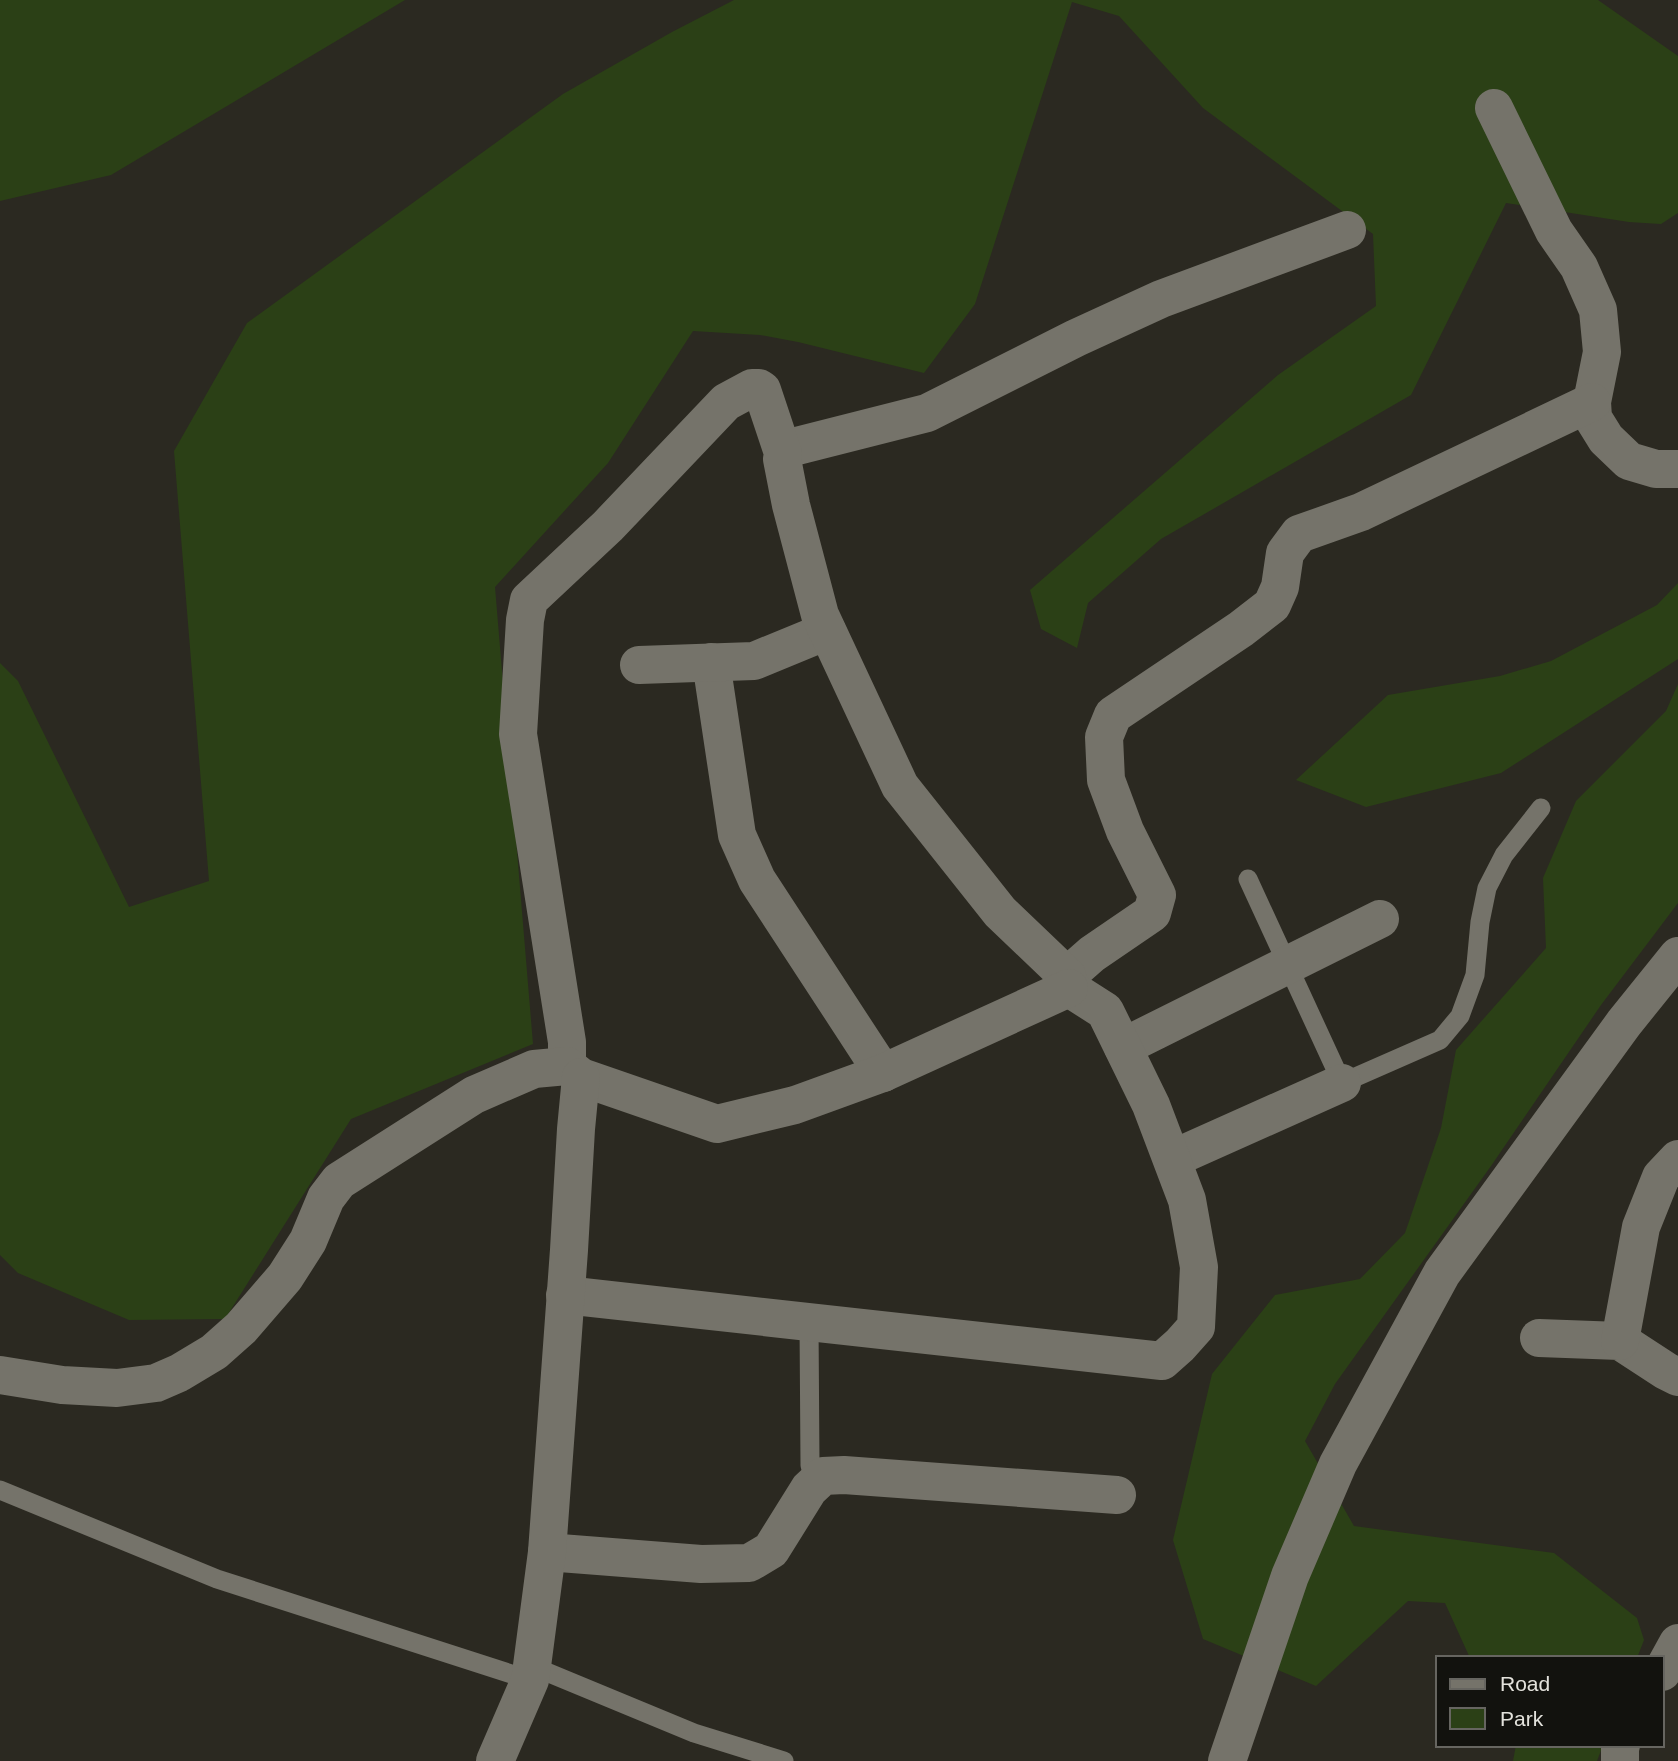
<svg xmlns="http://www.w3.org/2000/svg" width="1678" height="1761" viewBox="0 0 1678 1761" font-family="Arial,sans-serif">
  <style>
    .green { fill: #2b4016 }
    .lines { fill: none; stroke-linecap: round; stroke-linejoin: round }
    .service { stroke: #75736a; stroke-width: 19 }
    .minor { stroke: #75736a; stroke-width: 38 }
    .tertiary { stroke: #75736a; stroke-width: 38 }
  </style>
  <rect width="100%" height="100%" fill="#2b2921"/>
  <g class="green">
    <path d="M0 0H405L111 175 0 201Z"/>
    <path d="M734 0H1598L1678 56V213L1661 224 1629 222 1506 203 1411 395 1161 539 1088 603 1077 648 1041 629 1030 590 1278 375 1376 306 1373 234 1203 108 1119 16 1072 2 975 304 924 373 798 342 760 335 693 331 608 463 495 587 533 1044 351 1119 225 1319 129 1320 18 1273 0 1255V663L18 681 129 907 209 881 174 451 247 323 563 94 672 32Z"/>
    <path d="M1678 583V659L1501 773 1366 807 1296 780 1388 695 1500 676 1551 661 1657 605Z"/>
    <path d="M1678 684V903L1601 1005 1491 1166 1335 1384 1305 1441 1354 1526 1554 1553 1637 1618 1644 1640 1637 1658H1470L1445 1603 1408 1601 1316 1686 1203 1639 1173 1540 1212 1374 1275 1295 1360 1279 1405 1233 1441 1128 1456 1050 1546 948 1543 878 1576 801 1666 711Z"/>
    <path d="M1516 1745H1603L1597 1761H1513Z"/>
  </g>
  <g class="lines">
    <g class="service">
      <path d="M1248 879 1342 1083 1440 1040 1460 1016 1475 975 1480 922 1487 888 1504 855 1541 808"/>
      <path d="M809 1322 810 1465 815 1484"/>
      <path d="M0 1490 217 1579 530 1680"/>
      <path d="M532 1666 694 1733 784 1761"/>
    </g>
    <g class="minor">
      <path d="M1494 108 1554 231 1579 267 1598 310 1602 352 1592 402 1593 418 1606 439 1629 461 1656 469H1678"/>
      <path d="M783 453 793 447 927 413 1076 338 1161 299 1347 230"/>
      <path d="M711 662 737 835 757 880 883 1073"/>
      <path d="M639 665 754 661 827 631"/>
      <path d="M1067 976 1092 954 1152 913 1157 895 1125 831 1106 780 1104 737 1113 715 1241 629 1272 605 1280 587 1285 553 1299 534 1361 512 1592 402"/>
      <path d="M1123 1047 1380 919"/>
      <path d="M1172 1159 1342 1083"/>
      <path d="M565 1295 1162 1361 1180 1345 1196 1327 1199 1267 1187 1200 1151 1105 1105 1011 1069 988 1067 976 1000 912 900 786 820 615 791 505 782 459 783 453 762 390 759 388H752L726 402 608 526 529 600 525 620 518 734 567 1042V1066"/>
      <path d="M1539 1338 1620 1341 1666 1371 1678 1377"/>
      <path d="M1620 1341 1641 1227 1661 1177 1678 1159"/>
      <path d="M0 1375 62 1385 117 1388 156 1383 179 1373 214 1352 241 1328 285 1277 308 1241 326 1198 339 1181 474 1095 534 1069 567 1066 581 1077 717 1124 795 1105 883 1073 1069 988"/>
      <path d="M547 1552 701 1564 749 1563 771 1550 809 1489 823 1476 844 1475 1117 1495"/>
      <path d="M1662 1672 1678 1643"/>
      <path d="M495 1761 530 1680 532 1666 547 1552 569 1250 576 1129 581 1077"/>
      <path d="M1620 1761V1748L1621 1745"/>
    </g>
    <path class="tertiary" d="M1227 1761 1290 1576 1338 1464 1442 1273 1624 1023 1678 956"/>
  </g>
  <rect x="1436" y="1656" width="228" height="91" fill="#12120e" stroke="#666560" stroke-width="2"/>
  <rect x="1450" y="1679" width="35" height="10" fill="#75736a" stroke="#666560" stroke-width="2"/>
  <text x="1500" y="1691" font-size="21" fill="#e3e2dc">Road</text>
  <rect x="1450" y="1708" width="35" height="21" fill="#2b4016" stroke="#666560" stroke-width="2"/>
  <text x="1500" y="1726" font-size="21" fill="#e3e2dc">Park</text>
</svg>
